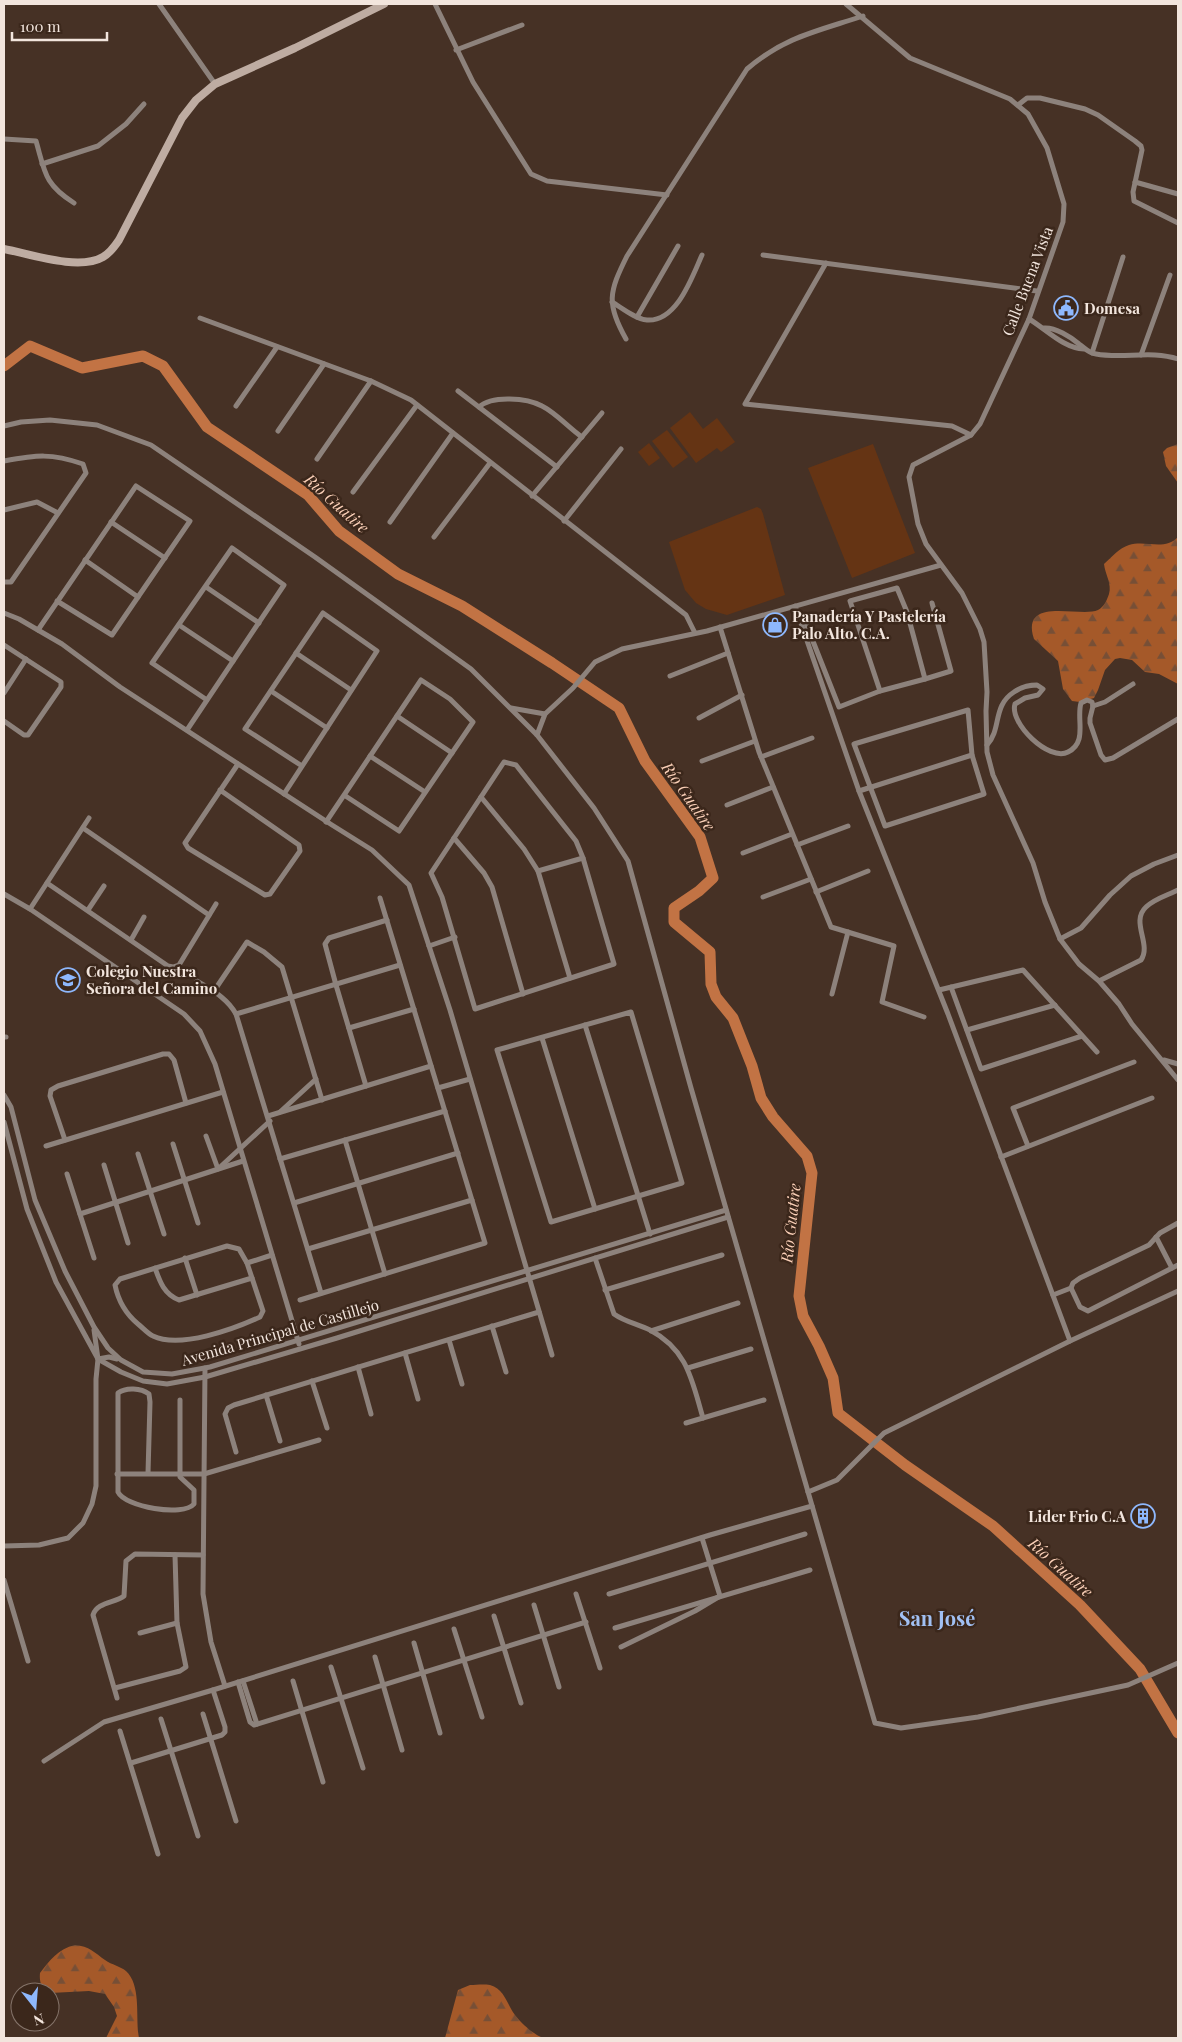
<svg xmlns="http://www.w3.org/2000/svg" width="1182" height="2042" viewBox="0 0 1182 2042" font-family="'Playfair Display',serif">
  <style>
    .grass { fill: #653414 }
    .forest { fill: url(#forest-firs) }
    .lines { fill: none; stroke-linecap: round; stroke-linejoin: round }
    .river { stroke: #c27344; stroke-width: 11 }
    .street { stroke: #8d827c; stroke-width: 5 }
    .secondary { stroke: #beaca2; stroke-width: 8 }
    .labels { text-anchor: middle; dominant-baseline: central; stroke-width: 5; stroke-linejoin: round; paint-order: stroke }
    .street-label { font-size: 15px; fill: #f2e5dd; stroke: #3b271b }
    .poi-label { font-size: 15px; font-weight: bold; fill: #f2e5dd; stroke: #3b271b; text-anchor: start }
    .water-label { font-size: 16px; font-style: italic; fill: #facfb7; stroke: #3b271b }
    .district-label { font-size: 20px; font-weight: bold; fill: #a1c0f3; stroke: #3b271b }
  </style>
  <defs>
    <pattern id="forest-firs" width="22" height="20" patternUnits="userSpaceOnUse" patternTransform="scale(1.25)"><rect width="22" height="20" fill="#a55929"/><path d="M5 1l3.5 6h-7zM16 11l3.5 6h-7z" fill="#774f36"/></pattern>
  </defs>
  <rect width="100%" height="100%" fill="#463125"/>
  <g class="grass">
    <path d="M690 412 703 429 717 418 735 442 721 452 717 448 696 463 670 428Z"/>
    <path d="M667 430 688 457 673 468 652 441Z"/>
    <path d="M649 443 660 458 649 466 638 452Z"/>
    <path d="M873 444 915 553 852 578 808 468Z"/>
    <path d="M757 507 761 509 763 514 785 595 727 615 706 609 696 603 685 590 669 542Z"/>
  </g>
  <g class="forest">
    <path d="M1178 444V483L1166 466 1163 452 1167 448Z"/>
    <path d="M1178 537V684L1159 674 1145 672 1132 660 1120 658 1115 659 1105 670 1098 690 1094 698 1080 702 1072 701 1063 689 1058 661 1034 639C1020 595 1080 618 1098 610 1104 607 1107 600 1109 594 1112 584 1105 574 1104 564 1112 557 1119 548 1129 545 1146 540 1165 551 1178 537Z"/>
    <path d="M75 1945C89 1946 95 1953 105 1960 112 1965 120 1966 126 1971 142 1986 135 2019 139 2038H106L117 2016 114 2007 105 1994 89 1991 50 1993C42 1990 39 1983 40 1973 50 1960 58 1949 75 1945Z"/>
    <path d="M470 1985C476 1985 483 1984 490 1985 505 1989 507 2005 515 2015 522 2024 533 2034 543 2038H445L458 1990Z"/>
  </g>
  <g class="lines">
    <path class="river" d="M4 366 30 346 82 368 143 356 163 366 207 427 308 495 339 531 398 574 462 606 552 663 619 708 645 761 700 837 713 878 699 891 674 908V922L710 952 711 984 716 997 733 1018 752 1066 761 1098 773 1117 807 1156 812 1173 799 1296 803 1316 819 1346 833 1378 838 1413 905 1465 993 1526 1080 1605 1140 1669 1178 1733"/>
    <g class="street">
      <path d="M159 4 215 84"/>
      <path d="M435 4 473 82 531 174 547 181 667 195"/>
      <path d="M846 4 910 58 1010 99 1028 114 1047 148 1064 204 1063 222 1029 319 980 424 971 435 913 465 909 477 918 524 926 544 962 593 980 629 984 642 987 692 986 711 987 752 993 775 1033 863 1045 902 1060 939 1079 964 1099 981 1119 1004 1132 1024 1178 1080"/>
      <path d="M456 50 522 25"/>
      <path d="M1018 105 1027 98H1040L1085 109 1098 115 1135 141 1141 146 1142 150 1133 192 1134 201 1178 223"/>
      <path d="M4 139 36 141C45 172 44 184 74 203"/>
      <path d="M42 164 98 146 126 124 144 104"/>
      <path d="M1135 182 1178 194"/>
      <path d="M763 255 1037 291"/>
      <path d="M826 263 745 404 952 426 971 435"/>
      <path d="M612 302C622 308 635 319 647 320 677 322 692 277 702 255"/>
      <path d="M637 317 678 246"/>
      <path d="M200 318 371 381 411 400 686 615 695 633"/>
      <path d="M1029 319C1046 329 1063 348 1084 349"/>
      <path d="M1044 328C1055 327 1071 337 1079 344 1085 348 1088 353 1096 354 1123 359 1151 350 1178 359"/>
      <path d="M626 339C606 304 609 292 627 256L747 69C784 37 818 31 863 16"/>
      <path d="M1092 353 1123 257"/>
      <path d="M1141 355 1170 275"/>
      <path d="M458 391 557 467"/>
      <path d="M236 406 277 347"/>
      <path d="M479 407C492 395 527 398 542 406 556 413 569 428 582 437"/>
      <path d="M4 426 21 422 50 420 97 425 151 445 315 557 471 669 537 735 594 808 628 861 691 1088 875 1723 901 1728 978 1717 1128 1685 1178 1663"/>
      <path d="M278 431 324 364"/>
      <path d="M317 459 371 381"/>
      <path d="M4 461C37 455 51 453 83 464L86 473 11 582H4"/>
      <path d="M353 492 417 405"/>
      <path d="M532 496 602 413"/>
      <path d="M4 510 37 502 58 513"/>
      <path d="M564 521 621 449"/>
      <path d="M111 522 165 558"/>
      <path d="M390 522 453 433"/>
      <path d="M434 537 490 463"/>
      <path d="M85 560 138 597"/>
      <path d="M206 587 259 623"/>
      <path d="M795 606 859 791 948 1014 1070 1341"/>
      <path d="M4 613 19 619 62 644 120 687 332 825 372 850 409 885 450 1010 552 1355"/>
      <path d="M803 616 839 707 880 691 850 601 897 588 907 612 925 679 951 671 932 603"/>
      <path d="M179 625 233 661"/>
      <path d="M720 627 759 752 831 927 894 946 882 1002 924 1017"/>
      <path d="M38 630 136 486 190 521 112 635 57 601"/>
      <path d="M4 645 61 682V687L28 735H24L4 721"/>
      <path d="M296 653 351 690"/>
      <path d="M670 676 728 653"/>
      <path d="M271 691 327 728"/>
      <path d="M880 691 925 679"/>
      <path d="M4 693 26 659"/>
      <path d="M1093 706 1090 718V723L1101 755 1105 760 1113 758 1178 719"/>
      <path d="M1093 706 1105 702 1133 684"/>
      <path d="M511 708 545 714"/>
      <path d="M968 710 972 755 984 794 885 826 854 744Z"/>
      <path d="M397 716 452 753"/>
      <path d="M699 718 742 695"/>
      <path d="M187 730 284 585 232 548 152 663 207 700"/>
      <path d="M537 735 545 714 573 688 595 662 622 649 707 631 941 565"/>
      <path d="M987 745C1002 729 992 706 1014 692 1021 687 1028 685 1037 685L1043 689 1038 695 1025 698 1015 704C1009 723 1049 762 1068 752 1088 742 1076 719 1081 703L1087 700 1092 702 1093 706"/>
      <path d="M370 756 425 792"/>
      <path d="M761 757 812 738"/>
      <path d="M702 761 755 741"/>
      <path d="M504 762 516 765 576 841 583 858 614 964 475 1009 442 897 431 873Z"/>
      <path d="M220 790 299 845 300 851 270 894 265 895 188 848 185 843 238 764"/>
      <path d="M859 791 972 755"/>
      <path d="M284 794 377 651 323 613 245 729 302 766"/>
      <path d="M481 797 524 849 538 871 570 978"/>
      <path d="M727 805 773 787"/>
      <path d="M326 822 421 680 450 699 473 722 399 831 344 795"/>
      <path d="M83 828 209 915"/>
      <path d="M454 838 484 873 492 887 523 994"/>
      <path d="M797 845 848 826"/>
      <path d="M743 853 792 834"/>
      <path d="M538 871 583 858"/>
      <path d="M47 883 168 966 173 967 179 965 216 904"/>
      <path d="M816 892 868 871"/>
      <path d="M4 894 30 909 184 1014 200 1031 215 1064 299 1344"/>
      <path d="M763 897 811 879"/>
      <path d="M30 909 89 818"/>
      <path d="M88 910 104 886"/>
      <path d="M1060 939 1081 928 1110 895 1131 876 1154 864 1178 855"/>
      <path d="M131 940 144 917"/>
      <path d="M429 946 455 937"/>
      <path d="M197 981C213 991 227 998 236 1014L321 1293"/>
      <path d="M1099 981 1141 960C1152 944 1130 922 1146 907 1154 899 1168 895 1178 890"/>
      <path d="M951 987 981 1069 1082 1036"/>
      <path d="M939 990 1023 970 1097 1052"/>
      <path d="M214 991 247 942 264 952 282 967 322 1100"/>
      <path d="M832 994 848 932"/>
      <path d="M631 1012 682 1183 551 1222 497 1050Z"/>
      <path d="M236 1014 400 965"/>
      <path d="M585 1025 650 1234"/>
      <path d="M349 1028 414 1009"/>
      <path d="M967 1030 1055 1005"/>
      <path d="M4 1037H6"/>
      <path d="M542 1038 595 1209"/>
      <path d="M1164 1060 1178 1064"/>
      <path d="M366 1086 336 985 325 944 329 938 387 920"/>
      <path d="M438 1088 470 1079"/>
      <path d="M4 1095 11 1107 35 1200 65 1271 94 1327 108 1348 121 1360 143 1372 172 1374 210 1367 726 1210"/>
      <path d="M280 1112 316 1079"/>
      <path d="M268 1116 431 1066"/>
      <path d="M4 1122 27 1209 56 1282 98 1359 121 1372 143 1381 167 1384 205 1377 337 1338 728 1217"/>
      <path d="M206 1136 218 1169 270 1121"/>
      <path d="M65 1140 50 1096 51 1090 58 1086 163 1054H169L174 1060 186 1103"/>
      <path d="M345 1140 385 1274"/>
      <path d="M173 1144 198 1223"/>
      <path d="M46 1146 223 1092"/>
      <path d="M1028 1146 1013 1108 1134 1062"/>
      <path d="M138 1154 164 1234"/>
      <path d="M1001 1157 1152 1098"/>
      <path d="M280 1159 445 1111"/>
      <path d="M104 1165 128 1243"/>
      <path d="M67 1174 94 1258"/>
      <path d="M294 1203 458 1153"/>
      <path d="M80 1214 243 1161"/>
      <path d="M1178 1223 1160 1233 1149 1245 1080 1278 1073 1283 1071 1288 1080 1307 1088 1311 1178 1265"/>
      <path d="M1156 1237 1172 1268"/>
      <path d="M227 1246 239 1249 247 1263 263 1311 260 1317C234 1329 180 1349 153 1336 148 1334 143 1328 138 1324 126 1314 118 1300 115 1285L120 1279Z"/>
      <path d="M308 1249 472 1200"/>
      <path d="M185 1258 197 1295"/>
      <path d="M595 1258 614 1314C625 1322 638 1324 650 1330 688 1350 692 1381 703 1418"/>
      <path d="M247 1263 272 1255"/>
      <path d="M155 1268C160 1282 164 1294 179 1300L252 1278"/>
      <path d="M605 1290 722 1255"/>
      <path d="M1053 1295 1071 1288"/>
      <path d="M300 1300 485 1243 380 898"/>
      <path d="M492 1326 506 1372"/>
      <path d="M651 1331 738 1303"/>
      <path d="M449 1340 462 1384"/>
      <path d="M405 1353 418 1399"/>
      <path d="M98 1359 109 1357 117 1359"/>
      <path d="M358 1367 371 1414"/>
      <path d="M205 1368 203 1594 211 1642 225 1686"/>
      <path d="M688 1368 751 1349"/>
      <path d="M312 1381 327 1428"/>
      <path d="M266 1395 280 1441"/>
      <path d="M686 1423 764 1400"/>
      <path d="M236 1452 225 1414 228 1408 234 1405 539 1312"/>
      <path d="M148 1473 150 1402 149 1394C141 1388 126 1387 118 1393V1492C125 1507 183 1517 194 1504V1490L180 1477V1400"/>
      <path d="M117 1474H204L319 1440"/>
      <path d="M808 1492 837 1480 884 1433 1070 1341 1178 1291"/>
      <path d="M4 1546 39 1545 68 1538 83 1523 92 1504 96 1486V1379L98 1359 94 1330"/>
      <path d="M4 1580 28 1661"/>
      <path d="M576 1594 600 1668"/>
      <path d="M609 1594 805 1534"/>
      <path d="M534 1605 559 1687"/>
      <path d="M494 1616 521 1703"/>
      <path d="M615 1628 810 1570"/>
      <path d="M454 1629 482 1717"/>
      <path d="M140 1633 177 1623"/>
      <path d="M414 1643 440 1733"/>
      <path d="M621 1647 695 1611 720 1596 702 1538"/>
      <path d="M375 1657 402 1750"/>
      <path d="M331 1667 363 1768"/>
      <path d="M243 1681 257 1724"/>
      <path d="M293 1681 323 1782"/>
      <path d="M238 1682 250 1722 254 1725 586 1622"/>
      <path d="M115 1688 180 1671 186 1667 177 1623 175 1555"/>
      <path d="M117 1698 93 1615C97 1602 115 1603 124 1596L126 1561 135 1554 203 1555"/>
      <path d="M203 1714 236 1821"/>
      <path d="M161 1719 198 1836"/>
      <path d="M120 1731 158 1854"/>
      <path d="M44 1761 104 1722 213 1690 710 1535 812 1506"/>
      <path d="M131 1763 222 1735 225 1732V1727L213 1690"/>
    </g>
    <path class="secondary" d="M4 249C30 254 79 271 103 257 110 253 115 246 119 240L182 118 196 100 215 84 295 48 384 4"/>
  </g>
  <defs>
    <g id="civic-ring" transform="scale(1.25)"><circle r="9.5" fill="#3b271b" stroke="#8eb8fd" stroke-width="1.5"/><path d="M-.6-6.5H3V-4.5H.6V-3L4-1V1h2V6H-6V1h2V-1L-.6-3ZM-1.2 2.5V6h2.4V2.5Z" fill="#8eb8fd"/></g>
    <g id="shop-ring" transform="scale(1.25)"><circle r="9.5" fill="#3b271b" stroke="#8eb8fd" stroke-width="1.5"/><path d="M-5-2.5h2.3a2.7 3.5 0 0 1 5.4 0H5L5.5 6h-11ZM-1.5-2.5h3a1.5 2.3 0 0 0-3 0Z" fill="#8eb8fd"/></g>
    <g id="school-ring" transform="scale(1.25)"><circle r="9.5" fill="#3b271b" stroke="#8eb8fd" stroke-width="1.5"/><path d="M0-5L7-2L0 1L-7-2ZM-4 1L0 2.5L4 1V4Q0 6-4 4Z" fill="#8eb8fd"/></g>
    <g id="building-ring" transform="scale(1.25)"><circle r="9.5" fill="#3b271b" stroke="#8eb8fd" stroke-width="1.5"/><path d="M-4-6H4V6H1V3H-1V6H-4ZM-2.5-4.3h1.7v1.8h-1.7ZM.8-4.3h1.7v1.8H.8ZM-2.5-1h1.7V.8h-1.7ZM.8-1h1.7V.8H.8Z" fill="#8eb8fd"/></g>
  </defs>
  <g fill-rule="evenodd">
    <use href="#civic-ring" x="1066" y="308"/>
    <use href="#shop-ring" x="775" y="625"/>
    <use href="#school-ring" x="68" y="980"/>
    <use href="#building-ring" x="1143" y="1516"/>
  </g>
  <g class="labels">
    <g class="street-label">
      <text transform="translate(1027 281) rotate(-69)">Calle Buena Vista</text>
      <text transform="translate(280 1332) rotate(-16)">Avenida Principal de Castillejo</text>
    </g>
    <g class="poi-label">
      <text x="1084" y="308">Domesa</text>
      <text x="792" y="616">Panadería Y Pastelería<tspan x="792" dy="17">Palo Alto. C.A.</tspan></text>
      <text x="86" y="971">Colegio Nuestra<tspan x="86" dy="17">Señora del Camino</tspan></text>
      <text x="1126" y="1516" text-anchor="end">Lider Frio C.A</text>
    </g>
    <g class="water-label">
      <text transform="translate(337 503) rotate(42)">Río Guatire</text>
      <text transform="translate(689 796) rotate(55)">Río Guatire</text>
      <text transform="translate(790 1223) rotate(-84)">Río Guatire</text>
      <text transform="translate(1061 1567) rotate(42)">Río Guatire</text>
    </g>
    <g class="district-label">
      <text x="937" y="1617">San José</text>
    </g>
  </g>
  <rect width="1182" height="2042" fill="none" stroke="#f2e5dd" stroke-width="10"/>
  <g transform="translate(35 2007) rotate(163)"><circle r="24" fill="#3b271b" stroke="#847369"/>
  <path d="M0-4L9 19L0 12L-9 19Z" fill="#8eb8fd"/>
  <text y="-8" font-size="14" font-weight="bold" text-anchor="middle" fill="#f2e5dd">N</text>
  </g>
  <path d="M12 32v8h95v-8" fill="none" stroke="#f2e5dd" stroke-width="2.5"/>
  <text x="20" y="32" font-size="15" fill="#f2e5dd" stroke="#3b271b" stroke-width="4" paint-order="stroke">100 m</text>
</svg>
